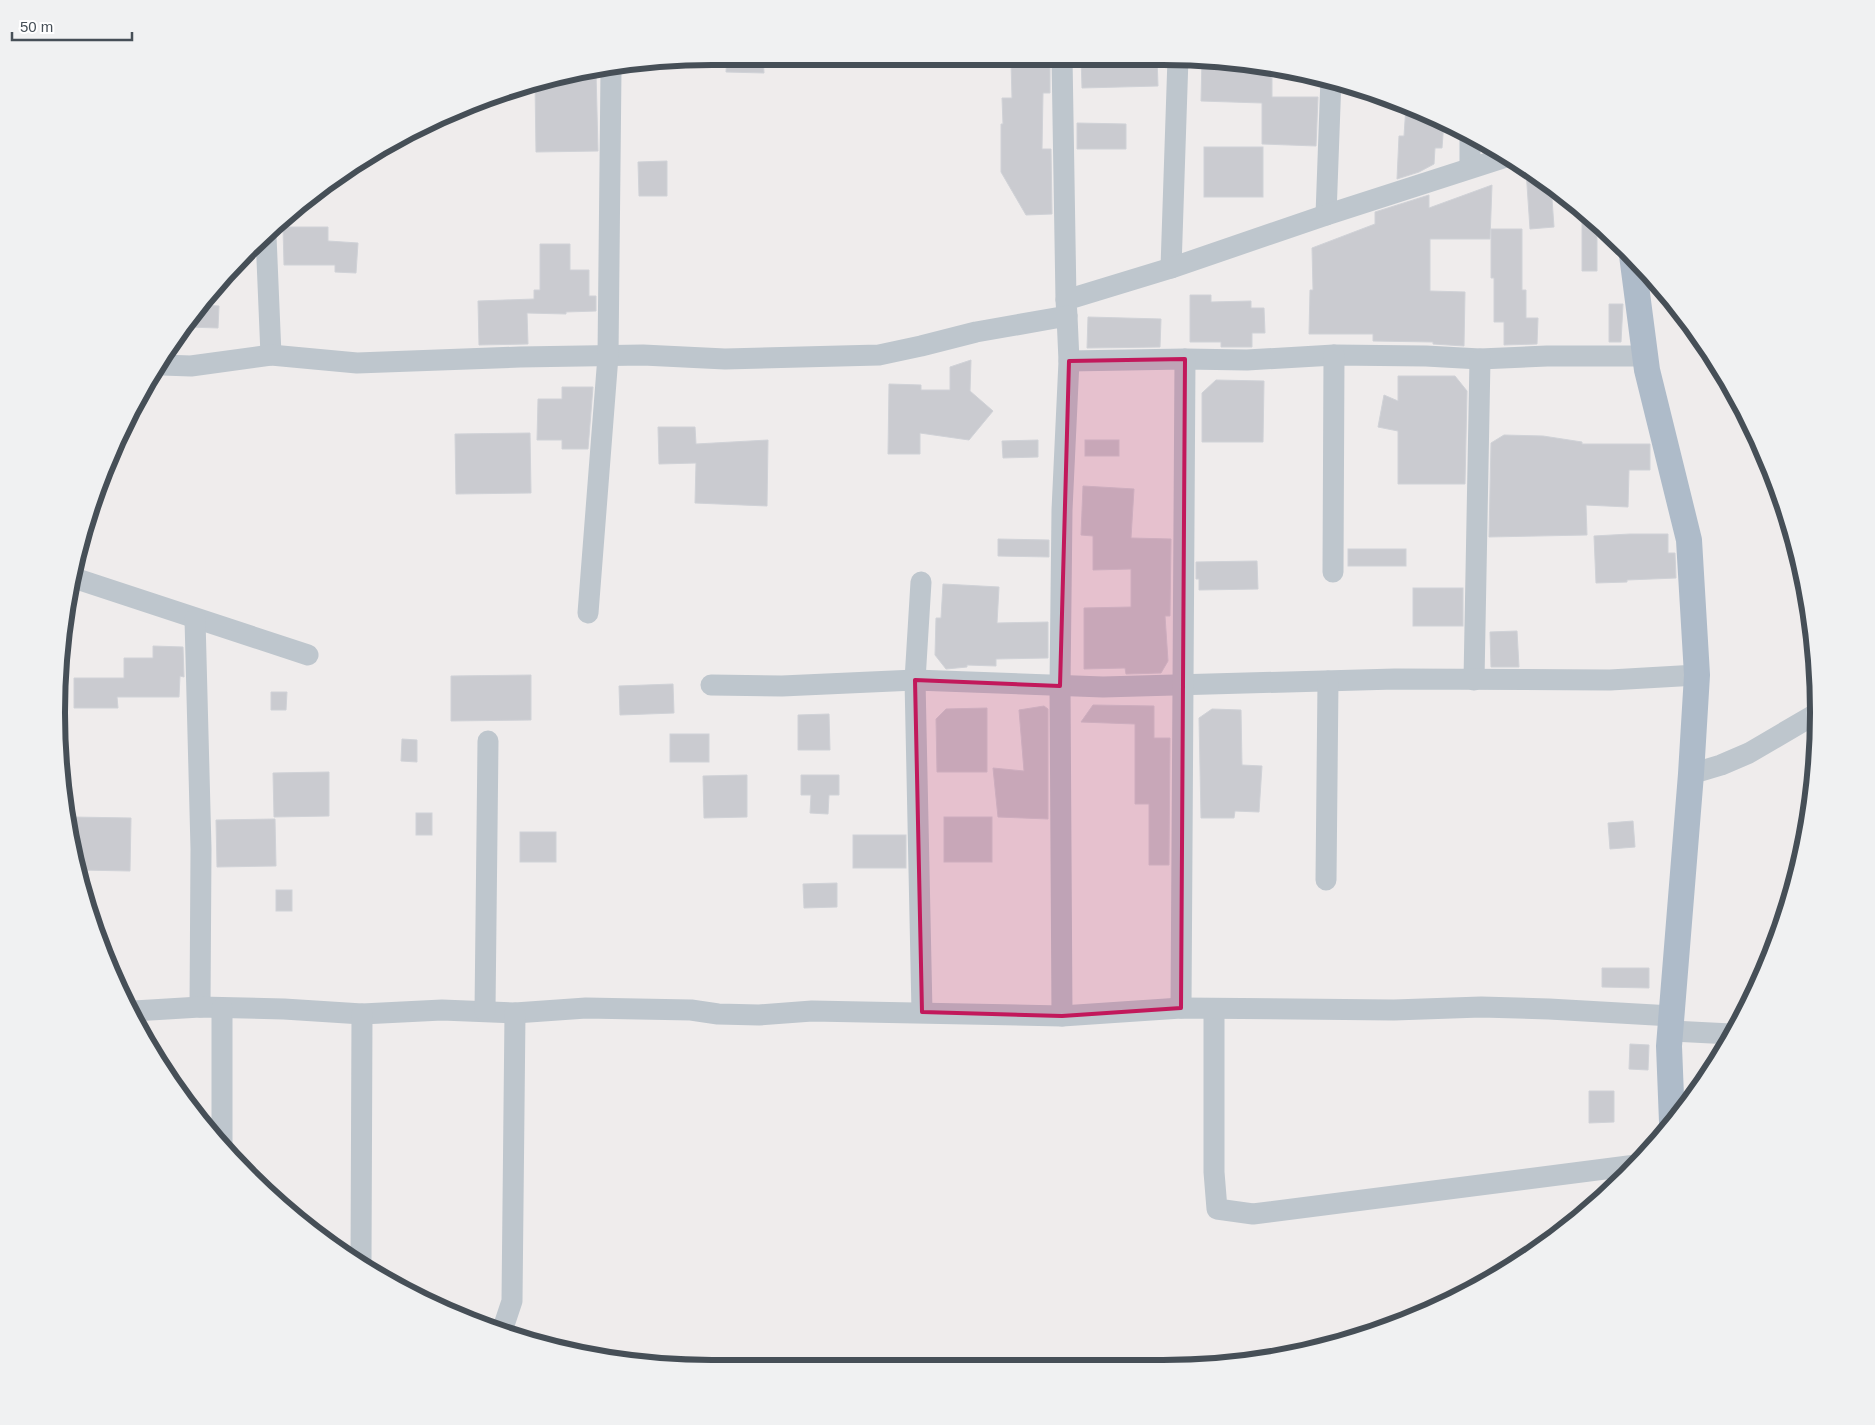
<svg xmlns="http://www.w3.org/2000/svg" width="1875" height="1425" viewBox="0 0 1875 1425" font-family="Helvetica,sans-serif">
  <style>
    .building { fill: #cacbd0; stroke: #d0d2d7 }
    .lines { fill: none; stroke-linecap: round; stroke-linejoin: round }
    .minor { stroke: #bec6cd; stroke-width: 21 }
    .major { stroke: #aebbc9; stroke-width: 26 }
    .marked { fill: #c2185b; fill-opacity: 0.2; stroke: #c2185b; stroke-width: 4; stroke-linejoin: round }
    .rim { fill: none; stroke: #464f57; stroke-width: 6 }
  </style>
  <rect width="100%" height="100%" fill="#efecec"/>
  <g class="building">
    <path d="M727 56H763L764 73 726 72Z"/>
    <path d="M1081 57 1157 58 1158 86 1082 88Z"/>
    <path d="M1202 58 1272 69V97H1318L1316 146 1262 144V103L1201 101Z"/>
    <path d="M1050 61V93H1043L1042 149H1051L1052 214 1026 215 1001 172V124H1003L1002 98H1012L1011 62Z"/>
    <path d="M596 72 598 151 536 152 535 82 542 79Z"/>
    <path d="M1406 106 1444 121 1442 148H1435L1434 164 1419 172 1397 179 1399 136H1404Z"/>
    <path d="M1077 123 1126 124V149H1077Z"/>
    <rect x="1204" y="147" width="59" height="50"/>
    <path d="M667 161V196H639L638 162Z"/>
    <path d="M1526 170 1551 185 1554 227 1530 229Z"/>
    <path d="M1492 185 1490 239H1430V291L1465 292 1464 346 1433 344V342L1373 341V334H1309L1310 290H1313L1312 248 1375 224V212L1429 195V208Z"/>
    <path d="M1582 210 1608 232H1597V271H1582Z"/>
    <path d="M283 227H328V241L358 243 356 273 335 272V265H284Z"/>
    <path d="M1491 229H1522V290H1526V318H1538L1537 344 1504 345V322H1494V278H1491Z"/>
    <path d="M540 244H570V270H589V296H596V311L566 312V314L527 313 528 344 479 345 478 301 534 299V290H540Z"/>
    <path d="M1190 295H1211V302L1251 301V308H1264L1265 333H1252V347H1221V342H1190Z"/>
    <path d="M1609 304H1623L1621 342H1609Z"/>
    <path d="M202 305 219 306 218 328 188 327Z"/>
    <path d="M1088 317 1161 319 1160 347 1087 348Z"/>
    <path d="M971 360 970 391 993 411 969 440 920 433V454H888L889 384 921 385V390H950V367Z"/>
    <path d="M1398 376H1455L1467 391 1465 484H1398V431L1378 427 1384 395 1398 401Z"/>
    <path d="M1216 380 1264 381 1263 442H1202V393Z"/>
    <path d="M562 387H593L588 449H562V440H537L538 399H562Z"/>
    <path d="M658 427H695L696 444 768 440 767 506 695 503 696 463 659 464Z"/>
    <path d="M530 433 531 493 456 494 455 434Z"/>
    <path d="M1504 435 1543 436 1582 442V444H1650V470H1629L1628 507 1586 505 1587 535 1489 537 1491 443Z"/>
    <path d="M1038 440V457L1003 458 1002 441Z"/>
    <rect x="1085" y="440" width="34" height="16"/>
    <path d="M1083 486 1134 489 1131 538 1171 539 1170 616H1165L1168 661 1161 673 1126 674 1125 668 1084 669V608L1131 607V569L1093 570V536L1081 535Z"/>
    <path d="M1630 534H1668V553H1675L1676 578 1627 580V582L1596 583 1594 536Z"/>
    <path d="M998 539 1049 540V557L998 556Z"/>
    <rect x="1348" y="549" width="58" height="17"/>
    <path d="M1257 561 1258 589 1199 590V579H1196V562Z"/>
    <path d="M943 584 999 587 997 623 1048 622V658L996 659V666L967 665V667L946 669 935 655 936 618H941Z"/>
    <rect x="1413" y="588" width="50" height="38"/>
    <path d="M1517 631 1519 667H1491L1490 632Z"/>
    <path d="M153 646 183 647 184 677 180 676 179 697H117L118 708H74V678H124V658H153Z"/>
    <path d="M531 675V720L451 721V676Z"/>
    <path d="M673 684 674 713 620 715 619 686Z"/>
    <path d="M271 692H287L286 710H271Z"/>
    <path d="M1093 705 1154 706V738H1170L1169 865H1149V804H1135V724L1081 722Z"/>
    <path d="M1044 706 1048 709V819L998 817 993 768 1024 771 1019 710Z"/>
    <path d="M987 708V772H937L936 719 946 709Z"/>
    <path d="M1212 709 1241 710 1242 765 1262 766 1259 812 1235 811 1234 818H1201L1199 718Z"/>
    <path d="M829 714 830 750H798V715Z"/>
    <rect x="670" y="734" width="39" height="28"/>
    <path d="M402 739 417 740V762L401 761Z"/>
    <path d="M329 772V816L274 817 273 773Z"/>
    <path d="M747 775V817L704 818 703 776Z"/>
    <path d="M801 775H839V795H829L828 814 810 813 811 795H801Z"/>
    <rect x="416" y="813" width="16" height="22"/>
    <path d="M72 817 131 818 130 871 81 870 72 828Z"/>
    <rect x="944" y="817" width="48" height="45"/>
    <path d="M275 819 276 866 217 867 216 820Z"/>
    <path d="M1633 821 1635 847 1610 849 1608 823Z"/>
    <rect x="520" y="832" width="36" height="30"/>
    <rect x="853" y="835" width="53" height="33"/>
    <path d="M837 883V907L804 908 803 884Z"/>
    <rect x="276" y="890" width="16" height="21"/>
    <path d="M1602 968H1649V988L1602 987Z"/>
    <path d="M1630 1044 1649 1045 1648 1070 1629 1069Z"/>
    <path d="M1589 1091H1614V1122L1589 1123Z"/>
  </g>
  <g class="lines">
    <g class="minor">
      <path d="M1062 57 1066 300"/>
      <path d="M1470 135V167"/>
      <path d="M1326 215 1331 78"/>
      <path d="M266 236 271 355"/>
      <path d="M1171 268 1178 58"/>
      <path d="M1067 316 1066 300 1171 268 1326 215 1506 157"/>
      <path d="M162 365 191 366 271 355 357 363 520 357 643 355 725 359 879 355 921 346 976 332 1067 316 1069 361 1185 359 1247 360 1334 355 1426 356 1480 359 1547 356H1645"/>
      <path d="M1333 572 1334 355"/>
      <path d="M71 577 308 655"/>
      <path d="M921 582 915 680 922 1012"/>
      <path d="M588 613 608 356 611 70"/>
      <path d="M195 619 201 849 200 1007"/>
      <path d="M1474 680 1480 359"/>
      <path d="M711 685 782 686 915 680 1103 687 1395 679 1610 680 1697 675"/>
      <path d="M1691 774 1721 765 1749 753 1819 712"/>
      <path d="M1326 880 1328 681"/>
      <path d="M1181 1008 1185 359"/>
      <path d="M1214 1009V1172L1217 1209 1253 1214 1636 1165"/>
      <path d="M134 1011 200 1007 284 1009 362 1014 442 1010 515 1013 586 1008 691 1010 718 1014 759 1015 812 1011 1062 1016 1181 1008 1394 1010 1481 1007 1549 1009 1672 1016"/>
      <path d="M485 1011 488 741"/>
      <path d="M1062 1016 1060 686 1062 510 1069 361"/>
      <path d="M1672 1031 1731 1034"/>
      <path d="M222 1144V1008"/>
      <path d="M361 1263 362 1014"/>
      <path d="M501 1334 512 1301 515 1013"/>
    </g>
    <path class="major" d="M1632 255 1647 370 1689 540 1697 675 1691 774 1669 1046 1672 1122"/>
  </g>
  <path class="marked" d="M1185 359 1181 1008 1062 1016 922 1012 915 680 1060 686 1069 361Z"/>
  <path d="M0 0H1875V1425H0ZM712 65H1163A647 647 0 0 1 1810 712V713A647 647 0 0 1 1163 1360H712A647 647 0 0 1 65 713V712A647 647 0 0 1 712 65Z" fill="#f0f1f2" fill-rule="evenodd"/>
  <path class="rim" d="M712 65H1163A647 647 0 0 1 1810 712V713A647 647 0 0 1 1163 1360H712A647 647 0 0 1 65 713V712A647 647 0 0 1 712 65Z"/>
  <path d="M12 32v8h120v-8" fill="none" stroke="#464f57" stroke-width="2.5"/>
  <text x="20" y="32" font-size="15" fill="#464f57" stroke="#ffffff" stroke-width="4" paint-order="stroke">50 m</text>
</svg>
